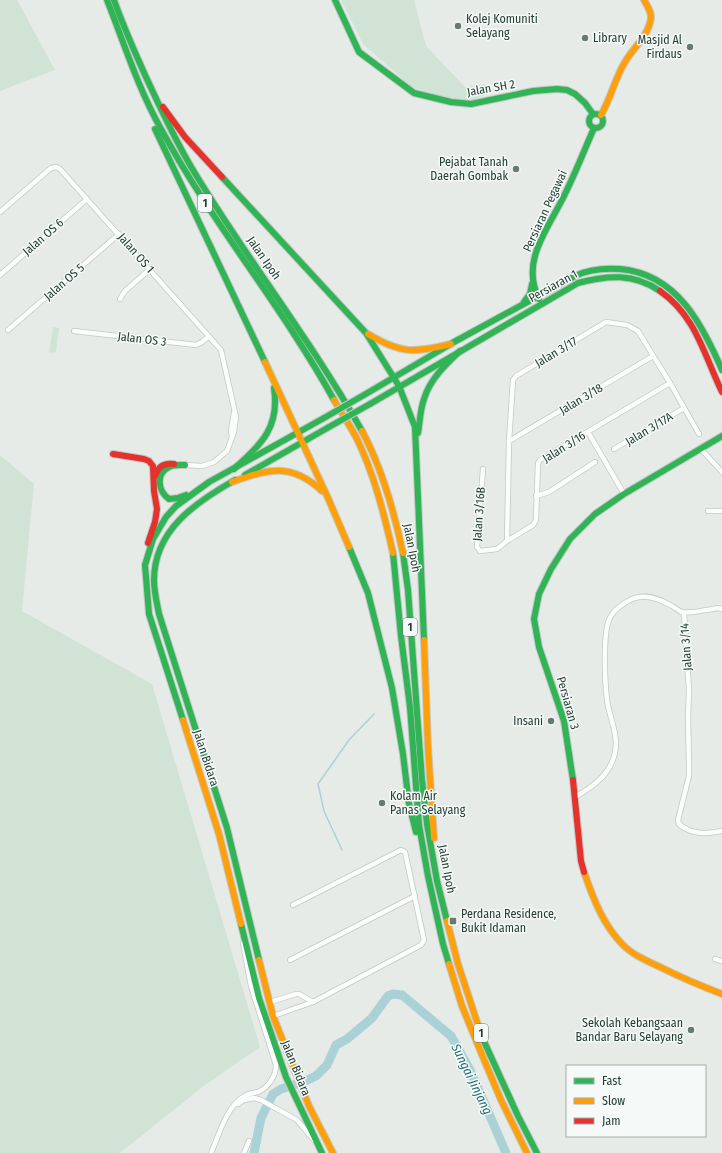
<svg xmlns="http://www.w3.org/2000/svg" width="722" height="1153" viewBox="0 0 722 1153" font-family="'Fira Sans Condensed',sans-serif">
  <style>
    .green { fill: #d1e3d5 }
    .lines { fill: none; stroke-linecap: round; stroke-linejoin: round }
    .stream { stroke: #aad2d6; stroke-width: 1.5 }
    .river { stroke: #aad2d6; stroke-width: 9 }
    .street-casing { stroke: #c3c8c5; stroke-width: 6 }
    .fast-casing { stroke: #c2c8c5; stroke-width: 8 }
    .slow-casing { stroke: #c2c8c5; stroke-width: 8 }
    .jam-casing { stroke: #c2c8c5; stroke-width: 8 }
    .street { stroke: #fbfcfc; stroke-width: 4.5 }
    .fast { stroke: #30b455; stroke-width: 6 }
    .slow { stroke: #ff9f0a; stroke-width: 6 }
    .jam { stroke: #e5322d; stroke-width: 6 }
    .fast-bridge-casing { stroke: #c2c8c5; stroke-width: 8; stroke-linecap: butt }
    .fast-bridge { stroke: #30b455; stroke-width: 6 }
    .poi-dot { fill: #697a74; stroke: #f5f9f7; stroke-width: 1.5 }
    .labels { text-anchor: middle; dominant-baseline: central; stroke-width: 3; stroke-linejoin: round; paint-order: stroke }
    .shield { fill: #f5f9f7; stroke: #63756f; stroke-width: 1 }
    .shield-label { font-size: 11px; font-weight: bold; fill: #253d35 }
    .poi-label { font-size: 12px; fill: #253d35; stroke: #f5f9f7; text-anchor: start }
    .street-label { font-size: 12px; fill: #253d35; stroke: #f5f9f7 }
    .water-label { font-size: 13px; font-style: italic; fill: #226d76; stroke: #f5f9f7 }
  </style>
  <rect width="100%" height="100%" fill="#e6ebe8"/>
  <g class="green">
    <path d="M0 0H17L55 70 0 91Z"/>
    <path d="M341 0H414L426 46 465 87 486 84 488 94 470 101 437 95 412 87 363 44Z"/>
    <path d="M53 327 59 328 56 352 49 353Z"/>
    <path d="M0 455 34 484 22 611 152 684 260 1047 205 1085 120 1153H0Z"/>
  </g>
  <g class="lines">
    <path class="stream" d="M342 850 324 811 318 784 349 740 374 714"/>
    <path class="river" d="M254 1153 261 1118 273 1094 281 1089 303 1082 316 1076 327 1065 336 1045 347 1039 372 1018 388 996 393 994 402 995 451 1036 470 1070 506 1153"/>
    <g class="street-casing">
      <g id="street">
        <path d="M0 212 51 168 56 167 60 169 221 350 236 417 234 432 227 451 214 462 202 466 185 465"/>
        <path d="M0 275 87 199"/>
        <path d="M120 299 125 291 150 269"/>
        <path d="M8 330 119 234"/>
        <path d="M74 331 196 345 202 342 208 337"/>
        <path d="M588 432 624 494"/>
        <path d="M232 437 231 431 234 413"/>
        <path d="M509 441 653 356"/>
        <path d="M614 449 684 408"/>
        <path d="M701 449 722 472"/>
        <path d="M483 469 477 547 480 551 497 549 507 541 533 525 536 520 538 463 540 460 670 383"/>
        <path d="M536 496 549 492 595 462"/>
        <path d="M708 511H722"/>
        <path d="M507 541 509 441 513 380 516 376 606 322 627 325 638 331 670 383 699 434"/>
        <path d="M684 612 689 690 688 717 689 765V776L678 820 679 824C691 835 707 834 722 831"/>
        <path d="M575 797C589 789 606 778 612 762 622 739 610 722 607 700 605 683 602 628 611 616 615 609 625 602 632 599 646 593 660 599 672 606 675 608 679 611 682 612 691 614 709 609 719 608L722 609"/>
        <path d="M715 959 722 961"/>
        <path d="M290 960 415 896"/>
        <path d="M270 1002 296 994H299L313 1002"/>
        <path d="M273 1016 313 1002 421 945 424 940 405 852 401 850 293 905"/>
        <path d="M238 1104 244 1100 254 1098 261 1100 297 1120 314 1140"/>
        <path d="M211 1153C219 1135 226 1108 243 1097 247 1094 253 1093 258 1092 268 1088 276 1076 276 1065L251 986 243 943"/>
        <path d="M244 1153 249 1141"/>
      </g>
    </g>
    <g class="fast-casing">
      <g id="fast">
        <path d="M107 0C124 43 138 88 161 129 212 223 282 306 334 400"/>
        <path d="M114 0C123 26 134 50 145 75 161 109 176 143 196 175 249 262 312 342 362 431"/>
        <path d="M335 0 359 52 414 93 451 102 471 104 533 91 557 89 567 90 575 94 585 103 593 114"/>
        <circle cx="596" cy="121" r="7"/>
        <path d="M155 129 265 362"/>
        <path d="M222 177 366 333 399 386 415 427 424 640"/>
        <path d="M539 299C520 261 548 229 564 196 575 174 584 151 594 128"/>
        <path d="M524 302 530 294 532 284"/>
        <path d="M364 395 454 342 575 276C589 269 605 268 620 269 677 274 702 324 722 370"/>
        <path d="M370 404 578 283C607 275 634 273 660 291"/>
        <path d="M418 433C420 422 420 410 424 399 430 379 446 364 460 351"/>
        <path d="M185 465C180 465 174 464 169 467 155 474 158 491 169 499L178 498 186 495"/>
        <path d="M234 469C261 444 280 428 274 388"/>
        <path d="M245 475 329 427"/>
        <path d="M235 480C196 502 154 530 154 580 154 592 157 603 159 614L227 828 259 960"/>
        <path d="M349 547 368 593 392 688 403 754 409 804 416 832"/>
        <path d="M393 553 401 636 410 707 419 825 428 876 443 944 449 964"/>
        <path d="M403 553 408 590 422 780 427 824 437 881 447 921"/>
        <path d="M183 720 149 614 145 565 153 539 166 517 176 506 209 482 324 418"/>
        <path d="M573 780 564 721 539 647 534 619 539 594 551 569 570 539 595 514 624 494 722 436"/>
        <path d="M241 924 259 998 286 1077 322 1153"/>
        <path d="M482 1037 518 1116 537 1153"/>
      </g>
    </g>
    <g class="slow-casing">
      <g id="slow">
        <path d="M601 115C611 98 615 78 625 62 633 48 650 34 651 17 651 11 647 5 644 0"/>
        <path d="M368 334C401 354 415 353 451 344"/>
        <path d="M265 362 328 498 349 547"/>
        <path d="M334 400C341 412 349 424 356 437 374 473 384 514 393 553"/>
        <path d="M362 431C382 468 394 511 403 553"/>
        <path d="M232 482C269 469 291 462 322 491"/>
        <path d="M424 640 428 747 434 838"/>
        <path d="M183 720 219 834 241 924"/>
        <path d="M584 872C593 898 603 925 623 945 633 955 647 961 660 967 680 977 701 986 722 994"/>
        <path d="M447 921 458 964 482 1037"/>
        <path d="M259 960 273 1016 309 1106 333 1153"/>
        <path d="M449 964 462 1006 480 1050 501 1100 527 1153"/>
      </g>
    </g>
    <g class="jam-casing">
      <g id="jam">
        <path d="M163 107 185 137 222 177"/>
        <path d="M660 291C696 316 704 355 722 392"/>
        <path d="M113 454 144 459 149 461 153 466 154 491 157 509 155 522 148 543"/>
        <path d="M155 476C159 466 163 463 174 464"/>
        <path d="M573 780 581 861 584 872"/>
      </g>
    </g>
    <use href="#street" class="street"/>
    <use href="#fast" class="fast"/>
    <use href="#slow" class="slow"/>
    <use href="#jam" class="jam"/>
    <g class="fast-bridge-casing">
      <g id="fast-bridge">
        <path d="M324 418 364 395"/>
        <path d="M329 427 370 404"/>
      </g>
    </g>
    <use href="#fast-bridge" class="fast-bridge"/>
  </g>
  <g class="poi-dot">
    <circle cx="458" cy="26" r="4"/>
    <circle cx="585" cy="38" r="4"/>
    <circle cx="690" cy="47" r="4"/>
    <circle cx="516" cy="169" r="4"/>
    <circle cx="551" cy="721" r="4"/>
    <circle cx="382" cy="803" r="4"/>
    <rect x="449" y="917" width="8" height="8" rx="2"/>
    <circle cx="691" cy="1030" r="4"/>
  </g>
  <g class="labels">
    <g class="shield">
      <rect x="198" y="194" width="14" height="18" rx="3"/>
      <rect x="403" y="618" width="14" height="18" rx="3"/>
      <rect x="474" y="1024" width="14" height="18" rx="3"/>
    </g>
    <g class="shield-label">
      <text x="205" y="203">1</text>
      <text x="410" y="627">1</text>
      <text x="481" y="1033">1</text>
    </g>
    <g class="poi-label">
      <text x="466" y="19">Kolej Komuniti<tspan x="466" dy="14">Selayang</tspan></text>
      <text x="593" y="38">Library</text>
      <text x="682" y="40" text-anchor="end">Masjid Al<tspan x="682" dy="14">Firdaus</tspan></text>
      <text x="508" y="162" text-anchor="end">Pejabat Tanah<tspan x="508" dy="14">Daerah Gombak</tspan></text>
      <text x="543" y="721" text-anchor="end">Insani</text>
      <text x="390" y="796">Kolam Air<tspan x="390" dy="14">Panas Selayang</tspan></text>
      <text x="461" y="914">Perdana Residence,<tspan x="461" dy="14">Bukit Idaman</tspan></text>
      <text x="683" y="1023" text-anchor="end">Sekolah Kebangsaan<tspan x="683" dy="14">Bandar Baru Selayang</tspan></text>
    </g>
    <g class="street-label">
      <text transform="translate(491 88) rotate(-10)">Jalan SH 2</text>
      <text transform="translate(545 211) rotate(-65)">Persiaran Pegawai</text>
      <text transform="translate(43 237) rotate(-41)">Jalan OS 6</text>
      <text transform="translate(136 253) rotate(49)">Jalan OS 1</text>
      <text transform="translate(264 258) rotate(55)">Jalan Ipoh</text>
      <text transform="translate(64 282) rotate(-41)">Jalan OS 5</text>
      <text transform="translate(553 286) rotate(-29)">Persiaran 1</text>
      <text transform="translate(142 339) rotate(7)">Jalan OS 3</text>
      <text transform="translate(556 352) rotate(-31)">Jalan 3/17</text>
      <text transform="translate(581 399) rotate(-31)">Jalan 3/18</text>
      <text transform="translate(649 429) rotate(-31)">Jalan 3/17A</text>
      <text transform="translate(564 447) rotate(-32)">Jalan 3/16</text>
      <text transform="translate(479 514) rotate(-86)">Jalan 3/16B</text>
      <text transform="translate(412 548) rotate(79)">Jalan Ipoh</text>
      <text transform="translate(686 647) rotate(-94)">Jalan 3/14</text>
      <text transform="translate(568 703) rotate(74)">Persiaran 3</text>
      <text transform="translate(206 758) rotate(72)">Jalan Bidara</text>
      <text transform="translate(447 869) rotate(79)">Jalan Ipoh</text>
      <text transform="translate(296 1068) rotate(68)">Jalan Bidara</text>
    </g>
    <g class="water-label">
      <text transform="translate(472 1079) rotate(64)">Sungai Jinjang</text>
    </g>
  </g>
  <rect x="566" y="1065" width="140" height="72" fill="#f5f9f7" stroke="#a2aea9"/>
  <rect x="574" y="1078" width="20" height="6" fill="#30b455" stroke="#a2aea9"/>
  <text x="602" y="1085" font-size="12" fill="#253d35">Fast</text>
  <rect x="574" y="1098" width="20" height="6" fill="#ff9f0a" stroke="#a2aea9"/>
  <text x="602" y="1105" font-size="12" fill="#253d35">Slow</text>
  <rect x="574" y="1118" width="20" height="6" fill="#e5322d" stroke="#a2aea9"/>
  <text x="602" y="1125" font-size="12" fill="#253d35">Jam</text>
</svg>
